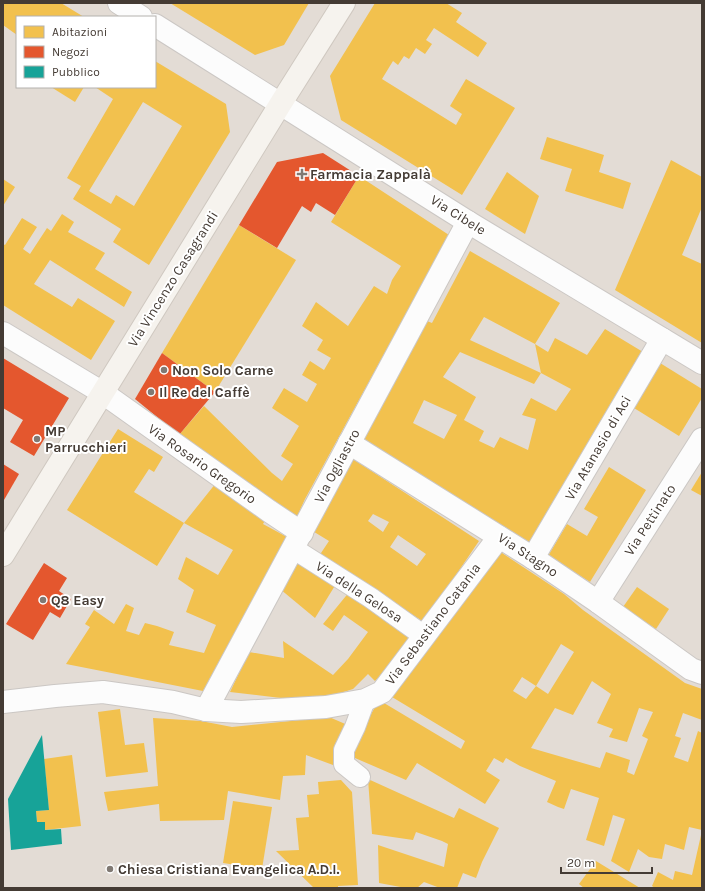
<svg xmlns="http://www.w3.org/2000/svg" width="705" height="891" viewBox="0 0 705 891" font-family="Karla,sans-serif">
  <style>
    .residential { fill: #e3dcd5; fill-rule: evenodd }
    .homes { fill: #f2c14e; fill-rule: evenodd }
    .shops { fill: #e4572e }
    .public { fill: #17a398 }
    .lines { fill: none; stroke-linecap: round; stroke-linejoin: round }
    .pedestrian-casing { stroke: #cbc7c4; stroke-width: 22 }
    .minor-casing { stroke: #cbc7c4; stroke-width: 24 }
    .tertiary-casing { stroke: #cbc7c4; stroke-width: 24 }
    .secondary-casing { stroke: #cfc8c0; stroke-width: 24 }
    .pedestrian { stroke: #fcfcfc; stroke-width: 20 }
    .minor { stroke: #fcfcfc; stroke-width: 22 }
    .tertiary { stroke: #fcfcfc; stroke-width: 22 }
    .secondary { stroke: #f6f3ee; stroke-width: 22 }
    .poi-dot { fill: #807973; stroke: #fff; stroke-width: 1.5 }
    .labels { text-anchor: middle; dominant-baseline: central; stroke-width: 4; stroke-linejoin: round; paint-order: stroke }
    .poi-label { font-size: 14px; font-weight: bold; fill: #443b34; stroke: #fff; text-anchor: start }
    .street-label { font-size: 14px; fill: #443b34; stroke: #fff }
  </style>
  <rect width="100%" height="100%" fill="#eeebe8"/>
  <path class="residential" d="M3 3H702V888H3ZM17 17H155V87H17Z"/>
  <g class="homes">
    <path d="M3 3H61L84 17H17V35L3 25Z"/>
    <path d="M170 3H309L284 45 255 55Z"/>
    <path d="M375 3H446L462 13 456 22 487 43 478 57 434 28 426 40 432 44 425 54 416 48 409 59 404 56 398 65 393 61 382 79 456 125 462 114 450 106 466 79 515 108 462 195 341 120 330 76Z"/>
    <path d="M155 61 226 104 230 132 149 265 113 242 121 229 73 199 81 186 67 178 113 99 95 87H155ZM143 102 182 126 134 206 116 195 111 204 89 191Z"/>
    <path d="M51 87H84L75 102Z"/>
    <path d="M547 137 604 155 599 172 631 183 623 209 565 191 572 169 540 159Z"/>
    <path d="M671 160 702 177V207L682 255 702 264V343L615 290Z"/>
    <path d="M507 172 539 196 525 234 485 209Z"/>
    <path d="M359 176 449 235 305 499 296 519 179 435 204 406 272 473 282 481 293 464 281 456 299 426 272 408 284 388 307 402 317 384 302 375 310 361 324 370 331 358 317 350 323 340 302 326 316 302 348 326 374 286 387 294 392 280 401 266 331 222Z"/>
    <path d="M3 179 15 187 3 206Z"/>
    <path d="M62 214 74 222 68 232 105 253 95 269 132 292 124 307 50 260 34 284 72 307 78 298 115 321 91 360 3 305V244L5 245 22 218 37 227 23 249 30 254 47 228 51 231Z"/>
    <path d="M239 225 296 260 215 392 162 353Z"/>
    <path d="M470 251 560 303 535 344 484 317 470 340 541 373 535 344 548 352 555 338 587 355 605 329 643 352 528 548 361 440 427 321 432 323ZM460 352 534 384 541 373 571 389 556 411 531 398 522 415 536 419 528 450 500 437 494 448 479 441 484 431 464 420 476 397 443 377ZM424 400 457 415 444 439 413 423Z"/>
    <path d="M660 363 702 389V398L679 436 634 408Z"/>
    <path d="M118 429 163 457 154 472 149 469 134 492 184 523 157 566 67 510Z"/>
    <path d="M350 457 479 541 424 622 319 556 329 541 311 530ZM373 514 389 522 383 532 368 521ZM398 535 426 554 417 566 390 547Z"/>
    <path d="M609 467 646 490 590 582 548 556 567 524 587 536 598 517 584 509Z"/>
    <path d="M702 472V496L691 490Z"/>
    <path d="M216 483 267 517 263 524 287 537 203 691 66 664 90 627 85 624 94 610 114 624 126 604 134 608 126 631 139 635 145 623 157 626 174 632 169 645 204 653 216 625 186 612 194 590 178 579 186 557 218 575 233 550 184 523Z"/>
    <path d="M499 551 564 594 583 610 685 683 702 689V720L683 713 675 736 681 738 674 757 688 762 698 731 702 733V830L689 827 684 850 665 844 662 859 649 857 638 849 629 872 611 861 625 819 613 815 604 846 586 840 599 798 571 789 564 809 558 807 547 802 556 781 520 766 506 758 503 763 494 758 486 771 500 780 485 804 417 763 406 780 348 755 379 700 461 749 465 741 392 697ZM561 644 574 652 548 694 536 686 526 699 513 691 522 677 536 686ZM592 681 611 694 597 723 613 729 609 737 627 742 639 708 653 712 642 736 648 739 634 775 627 772 630 760 606 752 600 768 531 748 555 708 573 715Z"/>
    <path d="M298 561 336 584 315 618 280 589Z"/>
    <path d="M637 587 669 609 656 629 623 607Z"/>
    <path d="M350 591 414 635 400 653 375 681 368 674 353 689 328 697 313 699 281 698 230 692 249 652 284 658 283 641 333 675 348 659 368 632 344 615 333 631 323 624Z"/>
    <path d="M120 709 125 745 144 743 148 772 106 777 98 712Z"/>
    <path d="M329 717 350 726 333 765 306 755 305 775 283 776 280 800 228 791 224 820 160 821 159 804 108 811 104 792 158 786 153 718 201 721 232 727Z"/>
    <path d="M72 755 81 826 45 830V822H37L36 811 49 810 44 759Z"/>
    <path d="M368 779 454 818 459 808 499 828 482 862 476 878 463 873 457 888H440L424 882 417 888H406L379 883 378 845 444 867 448 844 442 841 416 832 413 840 372 834Z"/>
    <path d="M341 780 352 792 358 885 338 886V888H314L276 851 299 850 296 818 309 817 307 795 319 794 318 782Z"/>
    <path d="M233 801 272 807 262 869 223 863Z"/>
    <path d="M701 835 702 888H655L652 886 658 872 673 880 675 871 692 875Z"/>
    <path d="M596 861 640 888H584L579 884Z"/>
  </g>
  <g class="shops">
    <path d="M323 153 359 176 335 215 316 203 311 212 302 206 277 248 239 225 277 162Z"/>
    <path d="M162 353 215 392 179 435 135 399Z"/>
    <path d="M3 358 69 398 34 456 10 442 23 420 3 408Z"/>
    <path d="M3 464 19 474 4 500 3 499Z"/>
    <path d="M44 563 67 578 59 591 71 599 60 618 50 612 33 640 6 624Z"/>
  </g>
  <path class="public" d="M42 735 49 810 36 811 37 822H45V830L61 829 62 844 11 850 8 799Z"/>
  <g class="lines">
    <g class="pedestrian-casing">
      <g id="pedestrian">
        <path d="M294 549 371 598 424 636"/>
        <path d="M360 777 344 764V750L355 727 365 700"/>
      </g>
    </g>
    <g class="minor-casing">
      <g id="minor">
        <path d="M3 333 103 393 269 511 302 533"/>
        <path d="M349 443 533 558 598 602 691 669 702 673"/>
        <path d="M533 558 662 339"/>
        <path d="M598 602 702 439"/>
        <path d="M3 702 55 696 103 692 173 702 206 710 241 712 326 707 365 700 382 692 499 537"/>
        <path d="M206 710 468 222"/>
      </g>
    </g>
    <g class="tertiary-casing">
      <g id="tertiary">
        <path d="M119 3 141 17"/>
        <path d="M155 25 468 222 702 363"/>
      </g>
    </g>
    <g class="secondary-casing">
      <path id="secondary" d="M3 555 281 103 344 3"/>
    </g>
    <use href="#pedestrian" class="pedestrian"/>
    <use href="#minor" class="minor"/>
    <use href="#tertiary" class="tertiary"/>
    <use href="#secondary" class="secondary"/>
  </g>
  <g class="poi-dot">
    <path d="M300 168h4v4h4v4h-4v4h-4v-4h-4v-4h4z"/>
    <circle cx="164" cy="370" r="4"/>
    <circle cx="151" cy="392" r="4"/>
    <circle cx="37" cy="439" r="4"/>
    <circle cx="43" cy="600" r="4"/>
    <circle cx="110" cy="869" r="4"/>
  </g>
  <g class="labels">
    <g class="poi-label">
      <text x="310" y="174">Farmacia Zappalà</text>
      <text x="172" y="370">Non Solo Carne</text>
      <text x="159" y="392">Il Re del Caffè</text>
      <text x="45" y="431">MP<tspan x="45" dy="16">Parrucchieri</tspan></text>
      <text x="51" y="600">Q8 Easy</text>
      <text x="118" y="869">Chiesa Cristiana Evangelica A.D.I.</text>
    </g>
    <g class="street-label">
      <text transform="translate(458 215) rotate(32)">Via Cibele</text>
      <text transform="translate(173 279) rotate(-58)">Via Vincenzo Casagrandi</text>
      <text transform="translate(598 448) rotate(-60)">Via Atanasio di Aci</text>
      <text transform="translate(202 464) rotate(35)">Via Rosario Gregorio</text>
      <text transform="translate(337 466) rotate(-62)">Via Ogliastro</text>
      <text transform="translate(650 520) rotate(-57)">Via Pettinato</text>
      <text transform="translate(528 555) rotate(33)">Via Stagno</text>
      <text transform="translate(359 592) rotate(33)">Via della Gelosa</text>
      <text transform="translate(433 624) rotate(-53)">Via Sebastiano Catania</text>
    </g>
  </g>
  <rect width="705" height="891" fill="none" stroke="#443b34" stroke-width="8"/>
  <rect x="16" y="16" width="140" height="72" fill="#ffffff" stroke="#b4b1ae"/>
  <rect x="24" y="26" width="20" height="12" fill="#f2c14e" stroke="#b4b1ae"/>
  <text x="52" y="36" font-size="12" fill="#443b34">Abitazioni</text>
  <rect x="24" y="46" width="20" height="12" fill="#e4572e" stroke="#b4b1ae"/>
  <text x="52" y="56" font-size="12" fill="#443b34">Negozi</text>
  <rect x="24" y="66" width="20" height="12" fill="#17a398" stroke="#b4b1ae"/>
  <text x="52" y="76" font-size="12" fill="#443b34">Pubblico</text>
  <path d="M561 867v6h91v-6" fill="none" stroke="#443b34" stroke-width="2"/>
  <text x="567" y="867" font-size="12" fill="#443b34" stroke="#ffffff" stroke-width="3" paint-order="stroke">20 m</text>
</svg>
